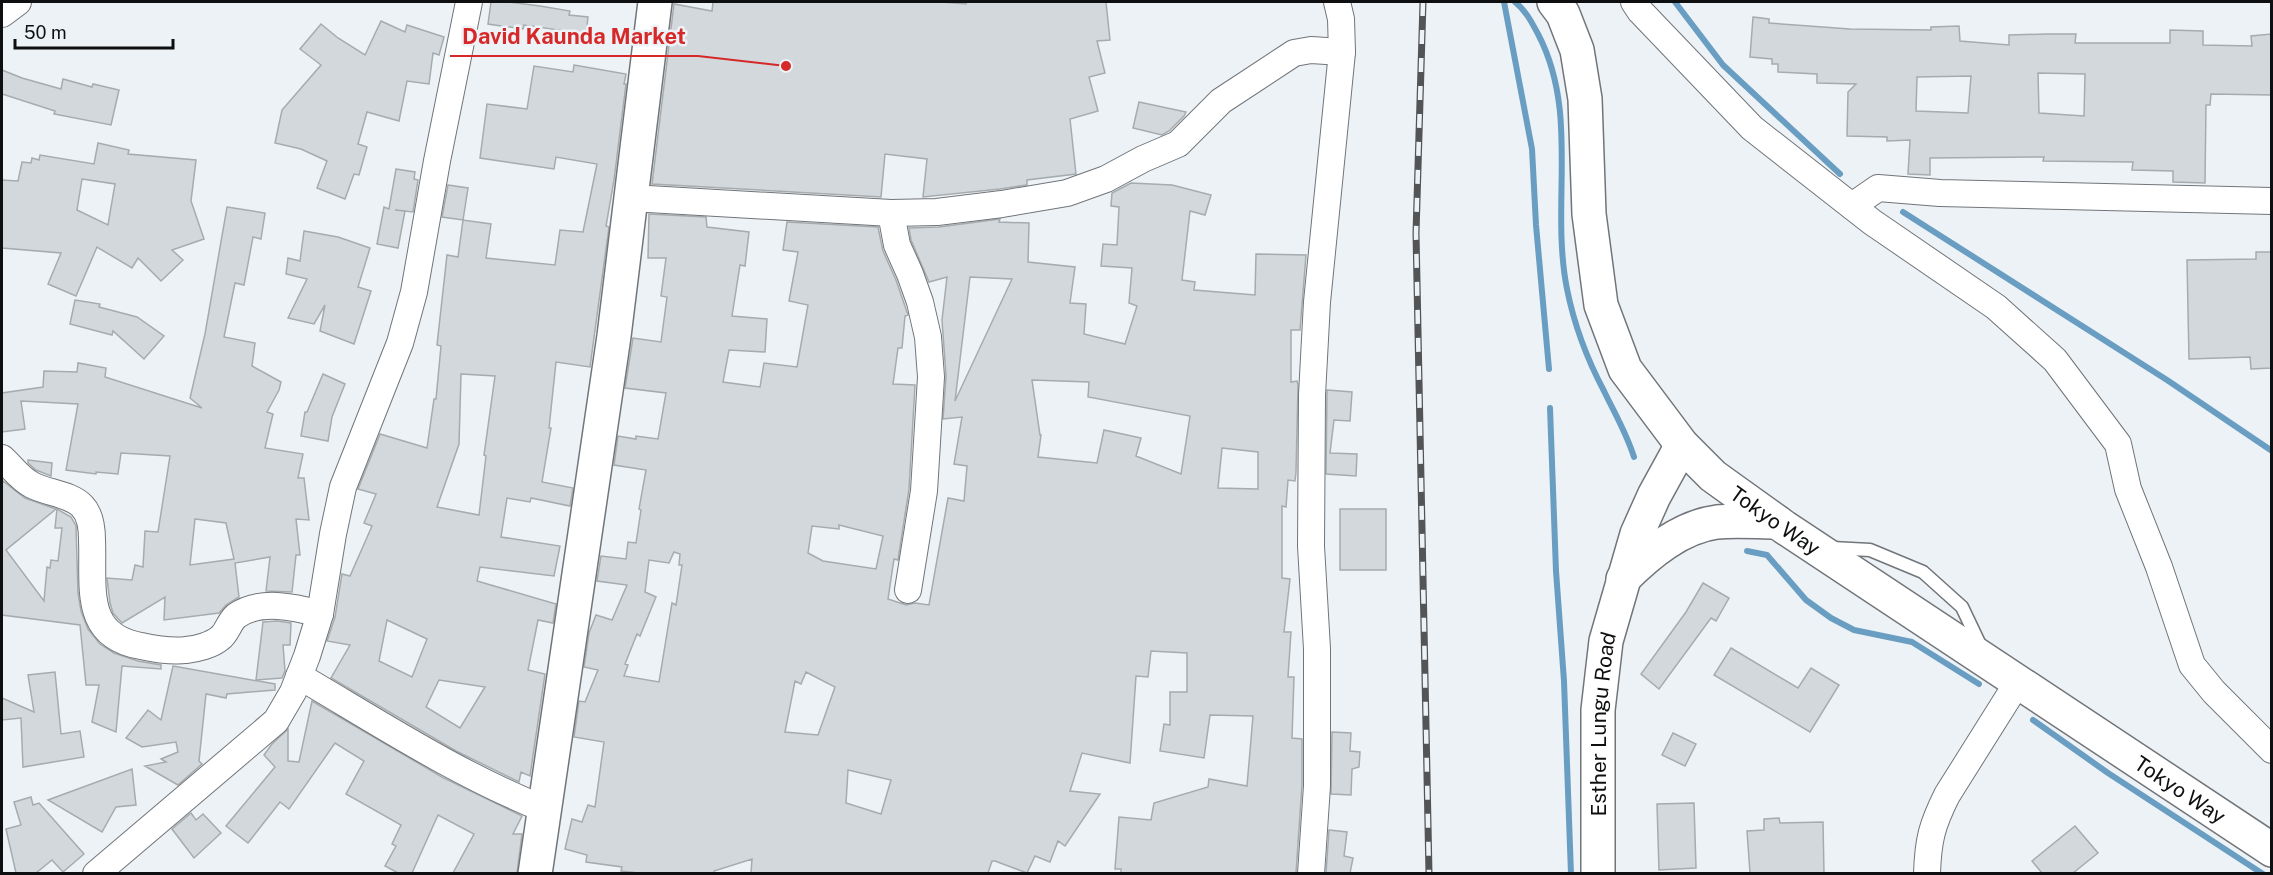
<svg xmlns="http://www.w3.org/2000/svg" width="2273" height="875" viewBox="0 0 2273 875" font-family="'Public Sans',sans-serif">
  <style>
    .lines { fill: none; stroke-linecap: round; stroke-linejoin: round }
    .stream { stroke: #699ec2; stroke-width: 6 }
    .building { fill: #d3d8dc; stroke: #a6abae; stroke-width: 1.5; fill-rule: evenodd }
    .lane-casing { stroke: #717579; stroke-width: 15 }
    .street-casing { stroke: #717579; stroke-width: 28 }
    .secondary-casing { stroke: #717579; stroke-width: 36 }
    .lane { stroke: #fff; stroke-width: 12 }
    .street { stroke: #fff; stroke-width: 26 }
    .secondary { stroke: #fff; stroke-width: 33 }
    .rail-casing { stroke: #525456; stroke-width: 7 }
    .rail { stroke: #edf2f6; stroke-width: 4.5; stroke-dasharray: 14; stroke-linecap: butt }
    .labels { text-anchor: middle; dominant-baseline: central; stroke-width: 5; stroke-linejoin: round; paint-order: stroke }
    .street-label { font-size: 21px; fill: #0e0f10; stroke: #edf2f6 }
    .leader { fill: none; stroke: #d62828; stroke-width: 2 }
    .callout-dot { fill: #d62828; stroke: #edf2f6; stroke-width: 2 }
    .callout-label { font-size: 22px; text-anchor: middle; font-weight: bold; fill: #d62828; stroke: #edf2f6; stroke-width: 5; stroke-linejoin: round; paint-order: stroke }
  </style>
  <rect width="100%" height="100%" fill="#edf2f6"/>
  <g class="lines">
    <g class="stream">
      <path d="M1504 2 1532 149 1536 225 1549 369"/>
      <path d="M1515 2C1526 11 1531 21 1538 34 1580 114 1550 204 1567 289 1574 324 1587 359 1604 391 1615 414 1626 432 1634 457"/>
      <path d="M1675 2 1723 65 1840 174"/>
      <path d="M1903 212 2167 380 2272 451"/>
      <path d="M1550 408 1556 571 1564 681 1571 874"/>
      <path d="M1747 551 1767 555 1806 600 1831 618 1854 630 1912 642 1979 684"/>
      <path d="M2033 720 2108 773 2263 874"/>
    </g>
  </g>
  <g class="building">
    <path d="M491 2H509L540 6 570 11 569 15 588 17 586 34 524 25 523 29 488 24Z"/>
    <path d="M713 2H941L966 4V2H1106L1110 40 1097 41 1105 73 1089 77 1098 111 1070 119 1076 174 1027 180V185L1000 189 923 197 927 159 885 154 881 197 652 184 674 4 712 11Z"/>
    <path d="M1753 17 1769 19V23L1850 29 1931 30V27L1959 26 1960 41 2009 45V35L2046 34H2076L2075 43H2170V30L2203 31V45L2252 46 2251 36 2271 34V95L2211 94 2210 105H2206L2205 183 2173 182V171L2132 170 2133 162 2043 161 2044 157 1930 158V175L1908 174 1910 140 1887 141V137L1847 136 1848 92 1856 84 1817 83V74L1778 72V64H1772V59L1750 57ZM2038 73 2085 74 2084 116 2039 113ZM1971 76 1968 113 1916 111 1917 77Z"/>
    <path d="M381 21 405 32 407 25 444 37 439 55 433 53 429 84 407 81 399 121 367 112 358 144 367 147 359 175 354 174 345 199 317 188 327 161 301 149 275 143 282 110 321 65 300 49 321 24 338 38 365 55Z"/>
    <path d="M574 65 626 74 624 84H626L614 180 606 226 609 227 590 367 556 362 549 428H551L542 482 573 488 570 506 531 498 530 502 507 498 501 537 560 546 554 576 480 567 477 581 556 604 553 623 538 620 528 670 545 674 530 776 521 772 519 782 456 751 331 678 350 645 327 641 335 617 342 574 350 576 372 526 364 523 376 494 358 489 380 434 427 448 434 399H436L441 346 437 345 447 255 458 257 463 220 491 224 486 258 555 265 560 230 583 232 597 164 556 157 554 169 480 158 487 104 527 109 534 66 573 72ZM461 374 495 376 484 455 486 456 479 515 437 507 459 444ZM387 620 427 639 412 677 379 661ZM439 680 485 687 460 728 426 707Z"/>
    <path d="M2 70 22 78 61 89 63 79 92 87 93 84 119 90 111 125 54 114 55 111 2 94Z"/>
    <path d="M1139 102 1186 112 1184 116 1169 131 1162 135 1133 128Z"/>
    <path d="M98 143 129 150 128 154 196 160 191 201 204 239 172 250 183 260 161 281 138 258 132 268 97 247 76 296 48 284 61 253 2 248V180L18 181 22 162 31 163 32 158 39 160 40 155 94 164ZM82 179 115 184 108 225 77 210Z"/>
    <path d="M396 169 415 172 414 179 418 180 413 212 395 210 405 211 398 248 377 244 384 207 389 209Z"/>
    <path d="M1131 183 1172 185 1211 195 1205 215 1190 211 1182 280 1195 282 1194 290 1255 295 1256 254 1306 255 1300 330H1291V382L1297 381 1298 385 1296 472 1295 481 1288 480 1286 507 1282 506V578L1290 579 1284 632H1291L1288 677H1294L1292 738 1302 739V785L1296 873H1121V869H1115L1119 817 1151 820 1154 803 1208 787 1209 779 1247 786 1253 716 1210 715 1204 758 1160 751 1164 724 1170 725V692H1187V653L1151 651 1148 677 1136 676 1130 763 1082 753 1070 791 1100 794 1065 846 1058 841 1050 862 1035 856 1027 873 995 861H992L988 873H751L752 859 714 871V873H639L621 871 622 867 586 862 587 855 565 849 572 819 582 822 588 805 595 807 604 742 574 737 579 701 585 702 598 670 584 667 589 633 596 615 612 620 627 585 597 581 601 556 626 559 628 542 636 543 641 510 639 509 646 470 614 465 618 436 636 439V436L658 439 666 393 625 388 633 338 661 342 667 297 661 296 666 258H648L649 214 706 217 707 227 749 232 745 266 740 265 732 316 767 319 765 352 729 350 723 382 760 387 764 363 797 367 808 305 789 301 798 252 783 250 787 222 878 227 883 251 896 280 908 315 905 316 902 348H898L893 384 915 385 909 489 898 560 894 559 888 599 906 605 915 603 929 605 948 498 964 501 967 466 954 464 962 417 943 419 946 376 942 320 947 277 929 282 911 240 909 228 939 227 1000 219 999 222 1029 223 1028 262 1075 267 1070 303 1086 304 1084 334 1125 344 1137 306 1129 303 1132 268 1101 266 1103 244 1117 245 1119 207 1111 206 1112 193ZM970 277 1012 279 955 401ZM1032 380 1089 382 1088 397 1190 416 1181 474 1136 456 1141 438 1104 430 1097 463 1038 457 1041 435H1040ZM1222 448 1258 452V489L1218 488ZM839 525 883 536 876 569 823 561 808 553 812 526 839 529ZM674 552 680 554 679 565H682L676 605 672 603 659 682 624 676 628 665 625 664 637 634 640 636 656 597 645 592 649 560 669 563ZM806 672 835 687 818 735 785 732 795 681 801 684ZM848 770 891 780 881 814 846 803Z"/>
    <path d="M448 185 468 188 463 220 442 217Z"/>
    <path d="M227 207 265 213 261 239 253 237 244 285 235 283 224 337 255 343 252 366 281 382 279 390 267 412 273 414 265 448 303 454 298 478H304L309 520 296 519 300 555H296L292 592 266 591 270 557 235 563 239 597 226 605 219 613 164 620 165 597 122 623 113 613 110 603 107 578 132 580 135 565 143 567 145 531 158 532 170 456 121 453 118 474 96 472V474L66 470 78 404 21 401 25 429 2 432V393L43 387 44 371 77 372 78 363 106 368 105 377 202 408 190 398 205 334ZM195 519 226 523 234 559 190 565Z"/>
    <path d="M304 231 338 237 370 248 358 287 371 291 354 344 320 331 325 305 314 324 288 318 307 279 286 274 288 258 300 261Z"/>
    <path d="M2256 252H2271V368L2251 369 2250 357 2189 359 2187 260 2256 259Z"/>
    <path d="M75 300 100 304 99 307 137 317 164 336 144 359 113 331 112 335 70 324Z"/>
    <path d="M323 374 345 384 332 417 328 441 301 436 305 412H307Z"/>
    <path d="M1327 390 1352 392 1350 421 1334 420 1330 453 1357 454 1356 476 1326 474Z"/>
    <path d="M28 460 52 463 51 476 36 470 28 463Z"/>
    <path d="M3 481 25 498 56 509 6 550 44 601 47 567 50 568 51 560 58 561 62 528H55L57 509 71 517 76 526 78 593 81 611 88 629 100 644 114 653 138 661 161 665V669L122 666 116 732 92 722 99 685H86L80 625 2 615V484Z"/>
    <rect x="1340" y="509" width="46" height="61"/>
    <path d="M1703 583 1729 598 1716 621 1711 618 1659 689 1641 674 1686 612Z"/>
    <path d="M277 621 291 623 290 645H283L285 671 282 678 256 680 263 622Z"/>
    <path d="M1731 648 1798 688 1811 668 1839 685 1810 732 1714 675Z"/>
    <path d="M173 666 275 684V690L227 694 226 698 206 694 199 761 202 764 178 785 145 766 166 762 161 759 178 752 176 742 142 747 126 738 148 710 161 720Z"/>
    <path d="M55 672 61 734 80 731 84 757 23 767 21 718 2 720V698L34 712 28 675Z"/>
    <path d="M312 701 442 777 522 816 513 834H522L517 873H453L474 834 438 815 412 873H398L385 866 396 846 392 844 401 825 346 794 364 761 335 743 289 809 280 802 248 843 226 826 275 767 264 755 272 744 288 729V761L299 762Z"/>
    <path d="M1332 732 1351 733 1350 751 1360 752 1359 767 1352 769 1351 795 1331 794Z"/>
    <path d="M1673 733 1696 744 1685 766 1662 755Z"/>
    <path d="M132 769 136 805 116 807 102 832 48 800Z"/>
    <path d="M31 797 33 805 39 803 84 854 63 872 52 860 36 873H16L6 829 21 825 14 802Z"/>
    <path d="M1694 803 1696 868 1659 870 1657 804Z"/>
    <path d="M191 813 196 820 203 814 221 833 194 858 172 829Z"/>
    <path d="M1779 818 1780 823 1823 822 1824 873H1750L1747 831 1764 830V819Z"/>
    <path d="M2075 826 2098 853 2073 873H2042L2032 861Z"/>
    <path d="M1329 830 1347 832 1344 856 1353 858 1350 873H1326Z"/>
  </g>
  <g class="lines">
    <g class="lane-casing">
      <path id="lane" d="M1832 548 1870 550 1923 572 1962 607 1981 647"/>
    </g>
    <g class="street-casing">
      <g id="street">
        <path d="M1634 2 1640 11 1752 128 1872 222 1996 307 2055 360 2118 444 2128 489 2159 567 2192 665 2214 692 2272 750"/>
        <path d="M2 14 18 2"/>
        <path d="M631 198 891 213 937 212 1002 204 1067 193 1106 179 1143 159 1178 144 1221 101 1294 53 1311 50 1342 52"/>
        <path d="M1852 206 1878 188 1940 193 2272 201"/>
        <path d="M891 213 897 245 910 274 920 302 928 337 931 377 924 491 908 590"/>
        <path d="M2 458C12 467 20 479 32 485 47 493 71 494 82 506 91 515 92 529 92 540 94 586 82 636 141 646 155 649 172 652 186 650 197 649 212 645 220 638 227 633 229 622 236 616 259 599 295 607 320 614"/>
        <path d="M299 676C379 723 457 774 544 809"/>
        <path d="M96 874 276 721 293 692 307 656 320 614 333 534 343 487 400 343 414 292 437 161 469 2"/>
        <path d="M1311 874 1317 786V649L1311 546 1312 395 1317 302 1342 52 1341 19 1337 2"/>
        <path d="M1927 874C1928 840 1932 825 1947 795L2018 682"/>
      </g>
    </g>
    <g class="secondary-casing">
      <g id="secondary">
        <path id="s1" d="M1554 2 1563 14 1577 50 1585 99 1589 214 1601 305 1625 369 1682 445 1713 476 1784 527 2272 850"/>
        <path d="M1623 579C1648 554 1680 527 1717 522 1736 520 1757 522 1777 522"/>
        <path d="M535 874 614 336 655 2"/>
        <path id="s2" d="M1598 874V710L1606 641 1637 534 1654 496 1682 445"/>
      </g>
    </g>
    <use href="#lane" class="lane"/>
    <use href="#street" class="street"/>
    <use href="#secondary" class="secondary"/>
    <g class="rail-casing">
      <path id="rail" d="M1423 2 1416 233 1429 874"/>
    </g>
    <use href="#rail" class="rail"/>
  </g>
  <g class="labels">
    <g class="street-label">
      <text stroke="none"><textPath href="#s1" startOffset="594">Tokyo Way</textPath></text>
      <text stroke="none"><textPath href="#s2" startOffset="150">Esther Lungu Road</textPath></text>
      <text stroke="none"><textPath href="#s1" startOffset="1080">Tokyo Way</textPath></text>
    </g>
  </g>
  <path class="leader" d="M786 66L698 56H450"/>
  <circle class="callout-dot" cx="786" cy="66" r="6"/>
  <g class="callout-label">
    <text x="574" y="44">David Kaunda Market</text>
  </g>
  <rect width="2273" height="875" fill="none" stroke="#0e0f10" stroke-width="6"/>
  <path d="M15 39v9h158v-9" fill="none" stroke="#0e0f10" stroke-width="3"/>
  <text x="24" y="39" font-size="18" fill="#0e0f10" stroke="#edf2f6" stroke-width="4.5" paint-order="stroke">50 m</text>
</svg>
